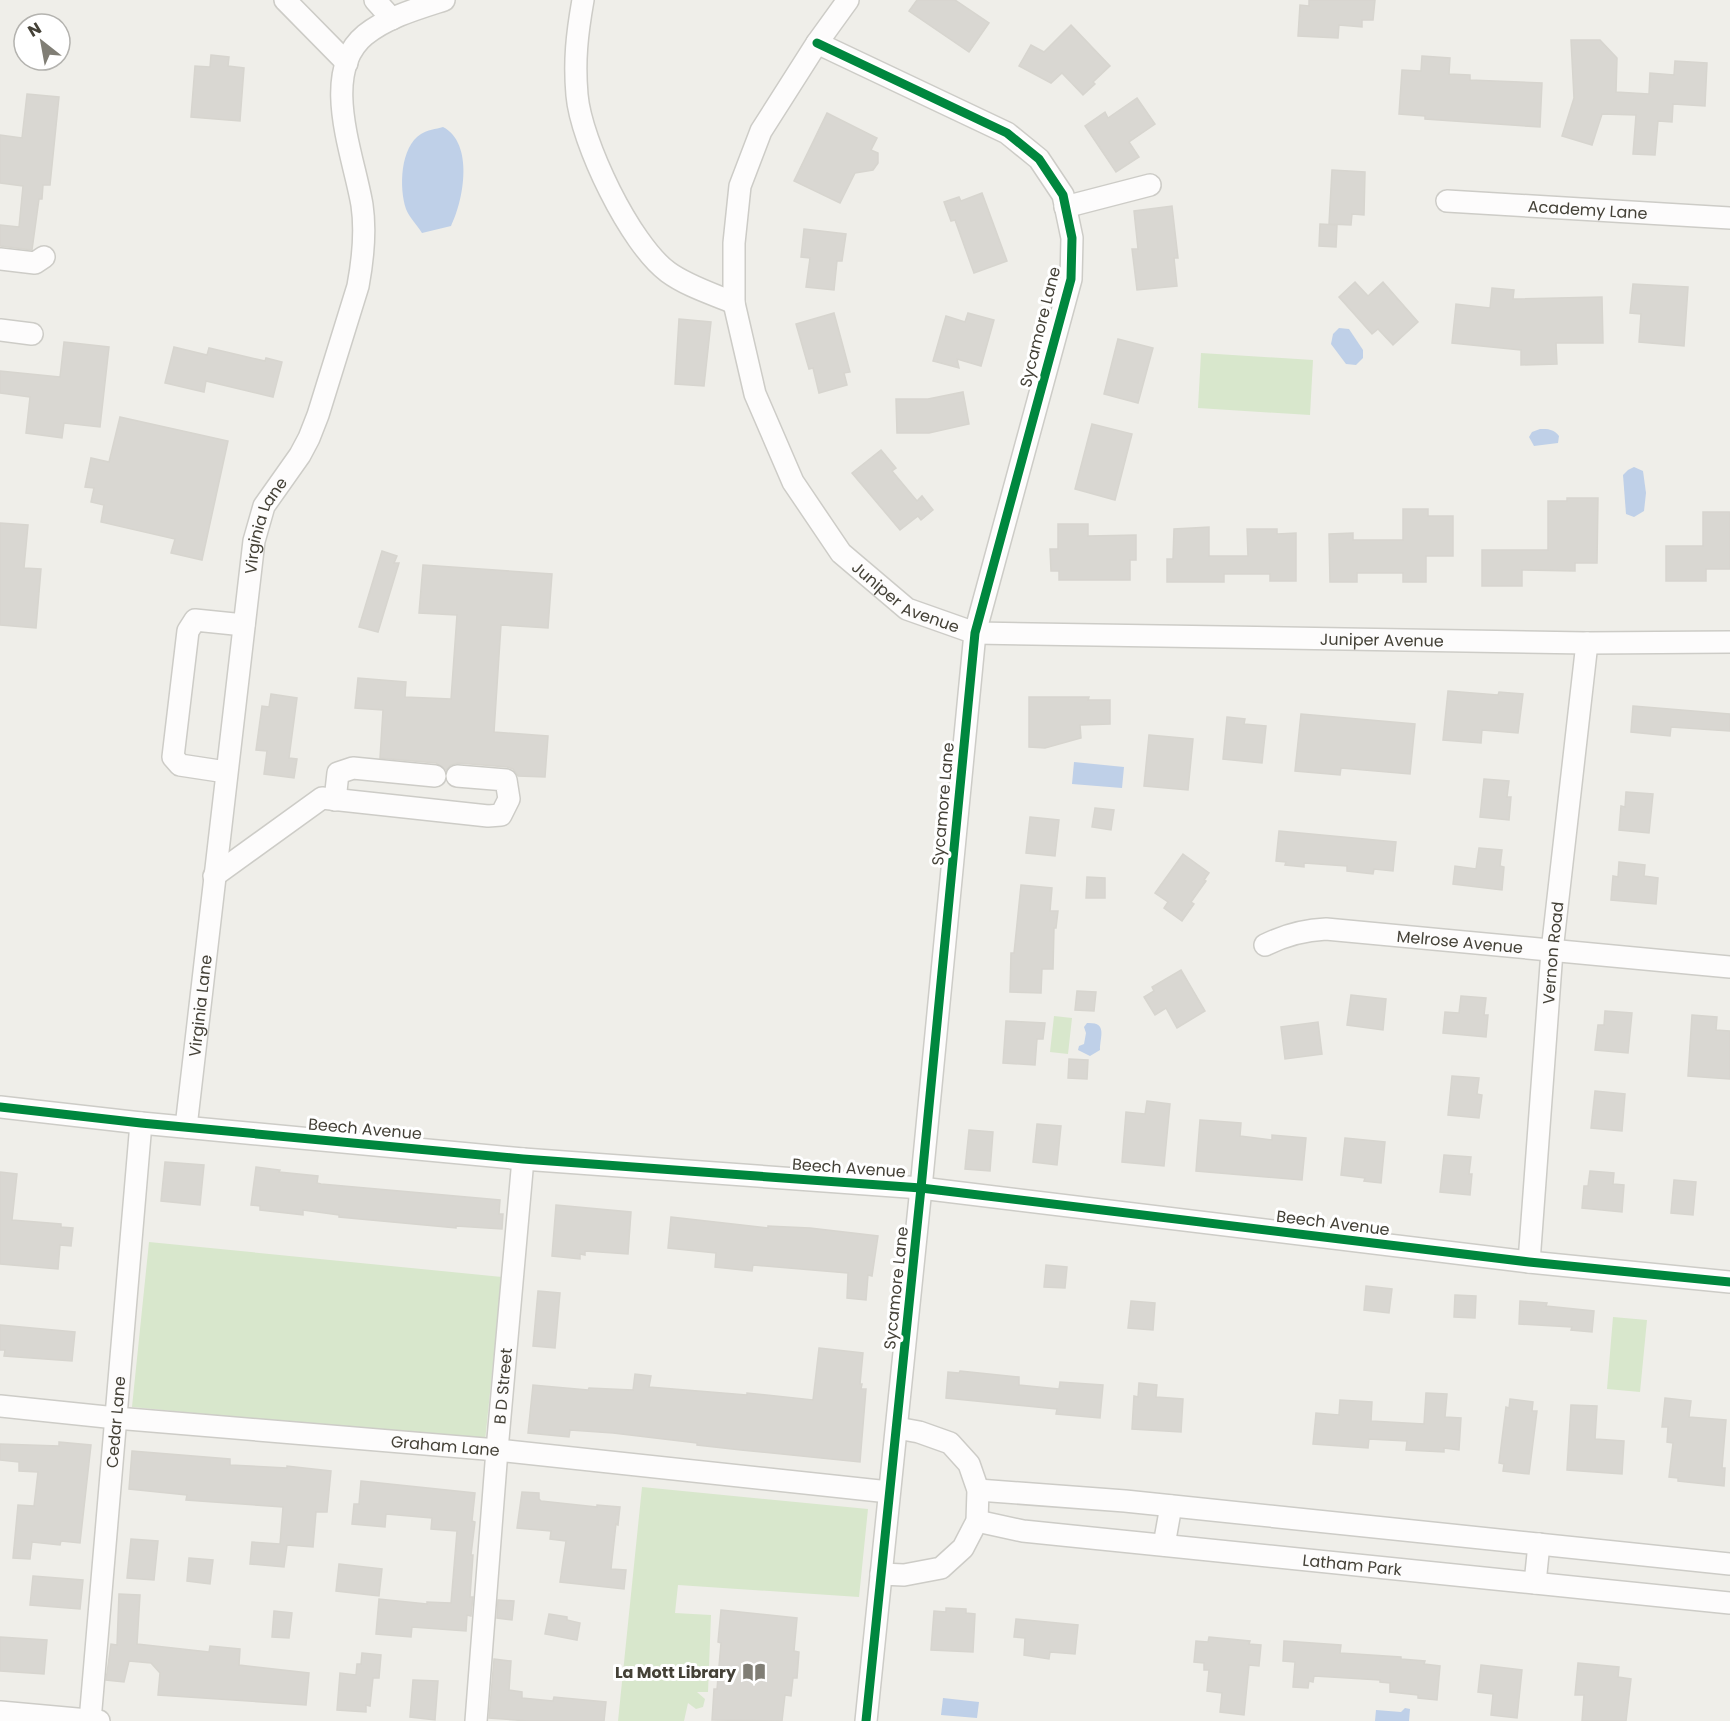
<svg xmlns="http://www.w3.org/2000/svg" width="1730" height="1721" viewBox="0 0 1730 1721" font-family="Poppins,sans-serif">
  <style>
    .green { fill: #d8e7cc }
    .water { fill: #bfd0e8 }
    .building { fill: #d9d7d2; stroke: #d7d5cf; stroke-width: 1.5 }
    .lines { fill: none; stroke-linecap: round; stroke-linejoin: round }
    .minor-casing { stroke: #cdccc7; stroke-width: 24 }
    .minor { stroke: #fdfcfc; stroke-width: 21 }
    .cycleway-casing { stroke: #fff; stroke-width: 13 }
    .cycleway { stroke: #00873e; stroke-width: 9 }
    .labels { text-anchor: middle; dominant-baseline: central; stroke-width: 6; stroke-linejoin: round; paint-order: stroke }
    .street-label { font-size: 16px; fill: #444137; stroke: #fff }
    .poi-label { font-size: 16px; font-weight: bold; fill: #444137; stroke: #fff; text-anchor: end }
  </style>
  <rect width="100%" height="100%" fill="#efeee9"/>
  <g class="green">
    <path d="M1201 353 1313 360 1310 415 1198 408Z"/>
    <path d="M1054 1016 1072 1018 1068 1054 1050 1052Z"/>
    <path d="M149 1242 502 1277 485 1441 132 1407Z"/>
    <path d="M1613 1317 1647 1320 1640 1392 1607 1389Z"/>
    <path d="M642 1487 868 1509 859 1597 678 1585 675 1613 711 1615 708 1692H697L705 1699 703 1707 696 1709 688 1703 684 1721H618Z"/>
  </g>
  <g class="water">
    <path d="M443 127C474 143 464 200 451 226L422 233C417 225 409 217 406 209 399 188 400 147 421 134 427 130 436 129 443 127Z"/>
    <path d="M1339 328 1349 329 1363 350V358L1356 365 1346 364 1331 344 1333 334Z"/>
    <path d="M1540 429C1548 429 1554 429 1559 436L1558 443 1534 446 1529 437 1532 432Z"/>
    <path d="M1634 467 1643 471 1646 493 1644 511 1634 517 1626 514 1623 475 1628 470Z"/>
    <path d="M1074 762 1124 767 1122 788 1072 784Z"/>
    <path d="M1087 1023C1108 1022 1100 1036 1100 1050L1090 1056 1078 1050 1079 1046 1084 1044 1086 1033 1084 1027Z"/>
    <path d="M943 1698 979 1702 977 1718 941 1715Z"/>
    <path d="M1405 1708 1410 1709 1409 1721H1375L1376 1710 1401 1712Z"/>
  </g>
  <g class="building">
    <path d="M917 0H955L989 23 969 52 909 11Z"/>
    <path d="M1309 0H1375L1373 20H1362V27L1339 25 1338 38 1298 36 1300 5 1309 6Z"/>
    <path d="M1071 25 1110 66 1093 82 1095 84 1083 95 1062 73 1051 83 1019 66 1031 45 1044 52Z"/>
    <path d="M1571 40H1600L1617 58 1616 92 1649 94 1650 73 1674 75 1675 61 1707 63 1705 106 1673 104 1672 122 1658 121 1655 155 1633 154 1636 115 1602 114 1592 145 1562 136 1574 98Z"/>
    <path d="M211 55 229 57 228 66 244 68 240 121 191 117 195 66 210 67Z"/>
    <path d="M1422 56 1450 58 1449 74 1470 75V80L1542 83 1540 127 1425 119V116L1399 114 1402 70 1421 71Z"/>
    <path d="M27 94 59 97 50 185H43L42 199H39L32 250 0 246V225L19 227 23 186 0 183V135L22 138Z"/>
    <path d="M1137 98 1155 124 1129 142 1139 157 1116 172 1085 126 1105 112 1108 118Z"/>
    <path d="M827 113 877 138 871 150 878 153V163L873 170 855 173 840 203 794 181Z"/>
    <path d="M1332 170 1365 172 1364 215 1352 214 1351 225 1329 224Z"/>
    <path d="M982 193 1007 261 974 273 955 220 951 221 944 202 959 197 961 201Z"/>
    <path d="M1172 206 1178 258H1174L1177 286 1137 290 1132 249H1138L1134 211Z"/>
    <path d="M1320 224 1337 225 1336 247 1319 246Z"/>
    <path d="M804 229 846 234 842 261H837L834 290 806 287 810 258 801 257Z"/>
    <path d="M1355 282 1368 296 1383 282 1418 322 1393 345 1378 329 1372 334 1339 297Z"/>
    <path d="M1633 284 1688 287 1684 346 1639 342 1641 314 1630 313Z"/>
    <path d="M1492 288 1514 290 1513 299 1602 297 1603 343H1556L1557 364 1521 365V350L1452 343 1456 304 1490 308Z"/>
    <path d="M834 313 850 372 844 373 847 385 819 393 813 368 809 369 796 324Z"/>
    <path d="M968 313 994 320 981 366 957 359 959 368 933 361 946 316 965 322Z"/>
    <path d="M679 319 711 322 704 386 675 384Z"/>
    <path d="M1118 339 1153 348 1138 403 1104 394Z"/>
    <path d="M64 342 109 347 100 427 64 423 62 438 26 433 30 397 0 393V371L60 377Z"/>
    <path d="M174 347 207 355 209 348 265 361 266 358 282 362 273 397 206 381 204 392 165 383Z"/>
    <path d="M963 392 969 424 929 433H897L896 399H928Z"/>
    <path d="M120 417 228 441 202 560 171 553 175 539 101 522 104 505 91 502 94 488 85 487 91 458 109 462Z"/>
    <path d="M1092 424 1132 434 1115 500 1075 489Z"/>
    <path d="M881 450 896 468 892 471 917 501 922 496 933 510 921 520 918 516 900 530 852 473Z"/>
    <path d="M1567 498H1598L1597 563H1575V571L1522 570V586H1482V550H1548V501H1567Z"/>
    <path d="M1403 509H1428V516H1453V556H1426V582H1403V573H1357V582H1330L1329 534 1353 533V540H1403Z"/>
    <path d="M1703 512H1730V569H1706V581H1666V546H1703Z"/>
    <path d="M0 523 28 525 24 568 41 569 36 628 0 625Z"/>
    <path d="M1058 524H1088V536L1136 535V560H1130V580H1059V571H1051L1050 549H1058Z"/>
    <path d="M1209 527V556H1248L1247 529H1277V534L1296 533V581H1270V574H1224V582H1167V559H1173L1174 529Z"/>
    <path d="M382 551 397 556 394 563H399L378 632 359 627Z"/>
    <path d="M423 565 552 574 548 628 501 625 494 732 548 736 545 777 518 776 513 769 507 767 458 763 451 765 446 770 436 763 380 758 383 710 355 708 358 678 406 682 405 697 451 699 457 615 419 613Z"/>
    <path d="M1448 691 1498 695 1499 692 1523 694 1518 733 1482 730 1481 743 1443 740Z"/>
    <path d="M271 694 297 698 289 758 297 759 294 778 264 774 267 751 256 750 262 706 269 707Z"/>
    <path d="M1029 697H1089L1088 700H1110V724L1080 725 1081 738 1045 748 1029 747Z"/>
    <path d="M1633 706 1730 714V731L1671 727 1670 736 1631 732Z"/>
    <path d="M1301 714 1415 724 1410 774 1341 768 1340 775 1295 771Z"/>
    <path d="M1227 717 1245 719 1244 724 1266 726 1262 763 1223 759Z"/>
    <path d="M1149 735 1193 739 1188 790 1144 786Z"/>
    <path d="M1484 779 1509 781 1507 797H1511L1509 820 1480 817Z"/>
    <path d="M1626 792 1653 794 1649 833 1619 830 1621 806 1625 807Z"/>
    <path d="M1095 808 1114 810 1111 830 1092 827Z"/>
    <path d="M1030 817 1059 820 1055 856 1026 853Z"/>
    <path d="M1279 831 1396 842 1393 871 1374 869 1373 874 1347 871V866L1304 863V867L1285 865 1286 862 1276 861Z"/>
    <path d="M1479 848 1502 850 1500 866 1504 867 1502 890 1453 884 1455 866 1476 869Z"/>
    <path d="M1183 854 1209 873 1204 880 1206 881 1191 902 1194 904 1182 921 1164 908 1168 902 1155 893Z"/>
    <path d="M1619 862 1645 865 1644 876 1658 878 1656 904 1611 900 1613 876 1618 877Z"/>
    <path d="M1087 877 1105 878V898H1086Z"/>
    <path d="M1021 885 1052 888 1050 911H1058L1056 928H1054L1053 969H1042L1041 993 1010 992 1011 953H1014Z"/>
    <path d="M1181 970 1205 1011 1177 1028 1166 1008 1155 1015 1144 997 1154 991 1152 987Z"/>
    <path d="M1077 991 1096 992 1094 1011 1075 1010Z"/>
    <path d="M1351 995 1386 999 1383 1030 1347 1025Z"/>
    <path d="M1461 996 1486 998 1484 1015H1488L1486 1037 1443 1033 1445 1012 1459 1013Z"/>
    <path d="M1605 1011 1632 1013 1628 1053 1595 1050 1598 1025H1604Z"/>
    <path d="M1692 1015 1717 1017 1716 1030 1730 1031V1079L1688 1076Z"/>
    <path d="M1006 1021 1045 1023 1043 1039H1037L1035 1065 1003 1063Z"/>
    <path d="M1318 1022 1322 1054 1285 1059 1281 1027Z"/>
    <path d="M1069 1059 1088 1060 1087 1079 1068 1078Z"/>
    <path d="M1452 1076 1479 1078 1477 1094 1482 1095 1479 1118 1448 1115Z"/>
    <path d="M1595 1091 1625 1094 1622 1131 1591 1128Z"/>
    <path d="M1147 1101 1170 1104 1164 1166 1122 1162 1126 1112 1145 1114Z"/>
    <path d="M1200 1120 1241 1123 1240 1136 1272 1140V1135L1306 1138 1302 1180 1196 1171Z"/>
    <path d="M1037 1124 1061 1126 1057 1165 1033 1162Z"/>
    <path d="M969 1130 993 1132 990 1171 965 1169Z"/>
    <path d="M1345 1138 1385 1142 1381 1183 1364 1181 1365 1178 1341 1175Z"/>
    <path d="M1444 1155 1471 1157 1469 1174H1472L1470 1195 1440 1192Z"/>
    <path d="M165 1162 204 1165 200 1205 161 1201Z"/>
    <path d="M256 1167 280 1170 279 1172 318 1176 317 1183 321 1184 500 1200 499 1214H503L502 1229 456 1226V1228L339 1217V1215L303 1210V1215L260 1210V1206L251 1205Z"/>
    <path d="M1590 1171 1614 1173 1613 1184 1624 1185 1622 1212 1582 1208 1584 1186H1588Z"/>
    <path d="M0 1172 17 1174 12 1220 61 1224V1227L73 1228 71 1246 60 1245 58 1269 0 1264Z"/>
    <path d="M1674 1180 1696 1182 1693 1215 1671 1213Z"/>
    <path d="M556 1205 631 1212 628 1254 585 1251V1255L580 1254V1259L552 1256Z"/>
    <path d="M671 1217 768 1228V1226L810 1228 878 1236 872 1276 868 1275 866 1300 847 1298 848 1273 753 1265 752 1271 715 1267 716 1253 668 1248Z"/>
    <path d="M1046 1265 1067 1267 1065 1288 1044 1287Z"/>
    <path d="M1366 1286 1392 1289 1389 1313 1364 1310Z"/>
    <path d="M538 1291 560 1293 555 1348 533 1346Z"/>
    <path d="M1455 1295 1476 1296 1475 1318 1454 1317Z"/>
    <path d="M1131 1301 1155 1303 1153 1330 1128 1328Z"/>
    <path d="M1520 1301 1547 1303 1546 1306 1594 1311 1592 1332 1571 1330 1572 1327 1519 1324Z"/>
    <path d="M0 1325 75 1332 72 1361 4 1356 5 1350H0Z"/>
    <path d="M819 1348 863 1353 860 1384H862L861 1389H866L860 1462 741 1450 697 1445V1443L613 1433 570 1430 569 1437 528 1433 533 1385 588 1390 589 1388 633 1390 635 1374 651 1376 649 1387 747 1395V1393L813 1400Z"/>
    <path d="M960 1371 1019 1377V1385L1059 1389 1060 1382 1103 1385 1100 1418 1056 1414 1057 1409 946 1398 948 1372 959 1373Z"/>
    <path d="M1139 1383 1157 1385 1156 1397 1183 1399 1181 1432 1132 1429 1134 1396 1138 1397Z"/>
    <path d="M1426 1393 1447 1394 1445 1417 1461 1418 1459 1450 1444 1448V1452L1406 1450 1407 1441 1369 1439 1368 1448 1313 1444 1316 1413 1339 1415 1340 1400 1372 1402 1371 1421 1424 1424Z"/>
    <path d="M1665 1398 1691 1401 1689 1417 1726 1420 1722 1468H1725L1724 1486 1678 1481V1478L1669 1477 1673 1443 1667 1442 1668 1427H1662Z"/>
    <path d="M1510 1399 1533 1402 1532 1411H1537L1529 1474 1503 1471 1504 1464 1499 1463 1506 1407 1509 1408Z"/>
    <path d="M1571 1405 1597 1406 1595 1439 1624 1441 1622 1474 1567 1470Z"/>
    <path d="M59 1442 91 1445 80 1543 61 1541 60 1545 32 1542 30 1559 13 1558 18 1505 34 1506 38 1472 19 1471V1462L0 1460V1444L59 1446Z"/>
    <path d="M132 1451 230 1459V1465L287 1468V1466L331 1471 327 1512H316L313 1547 287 1545 284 1567 250 1564 252 1542 280 1544 283 1507 186 1500 187 1495 129 1489Z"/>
    <path d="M361 1481 475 1493 472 1521 475 1522 471 1555H473L470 1597H473L471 1616 467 1615 466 1631 412 1627 411 1637 376 1634 379 1599 427 1604V1602L451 1603 457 1531 431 1529 432 1518 386 1514 385 1527 352 1524 354 1504H359Z"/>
    <path d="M522 1492 539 1493V1499L541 1501 597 1507V1505L620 1507 618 1525 616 1524 611 1569 626 1570 624 1589 560 1582 566 1541 550 1539 551 1531 517 1528Z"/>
    <path d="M131 1539 158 1541 154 1580 127 1578Z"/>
    <path d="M189 1558 213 1560 210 1584 187 1581Z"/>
    <path d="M339 1564 382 1569 379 1596 336 1591Z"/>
    <path d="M33 1576 83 1580 80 1609 30 1605Z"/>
    <path d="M119 1594 140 1595 137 1644 209 1652 210 1646 240 1649 239 1665 309 1673 306 1705 158 1695 160 1673 151 1663 129 1661 124 1682 106 1680 111 1644 117 1645Z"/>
    <path d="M498 1600 514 1601 512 1620 497 1618Z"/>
    <path d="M946 1608 966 1609V1613L975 1614 973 1652 931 1650 934 1611 946 1612Z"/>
    <path d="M721 1610 797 1618 794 1651 799 1652 797 1678H793L791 1696 785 1695 782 1721 712 1720 714 1689H717L721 1643 718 1642Z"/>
    <path d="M274 1611 292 1613 289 1638 272 1637Z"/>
    <path d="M549 1614 567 1617V1620L580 1623 577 1640 545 1634Z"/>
    <path d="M1016 1619 1078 1625 1075 1654 1050 1652 1049 1659 1024 1655 1025 1638 1014 1637Z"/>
    <path d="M0 1637 47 1640 44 1674 0 1671Z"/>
    <path d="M1209 1637 1250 1641 1249 1644 1261 1645 1259 1666 1249 1665 1244 1715 1220 1712 1222 1693 1207 1691 1209 1670H1204V1663L1194 1662 1196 1641 1208 1642Z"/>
    <path d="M1284 1641 1341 1645 1340 1653 1401 1657V1659L1425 1661 1424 1664 1440 1666 1437 1700 1418 1698V1695L1390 1692V1683L1380 1682V1680L1314 1676 1313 1682 1309 1681 1308 1688 1293 1687 1295 1662 1283 1661Z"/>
    <path d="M362 1653 381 1655 379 1678H373L370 1706 366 1705V1712L337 1710 340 1673 356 1675 357 1664H361Z"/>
    <path d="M494 1659 511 1661 509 1690 522 1692V1698L553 1701 554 1697 606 1702 604 1721H528L489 1718Z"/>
    <path d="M1578 1663 1619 1667 1618 1677 1631 1679 1626 1721H1582L1584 1695H1575Z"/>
    <path d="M1481 1665 1522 1670 1517 1718 1491 1715 1493 1694 1478 1692Z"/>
    <path d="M413 1680 438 1681 435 1720 410 1717Z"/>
  </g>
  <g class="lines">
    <g class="minor-casing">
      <g id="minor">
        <path d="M285 0 347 63"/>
        <path d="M375 0 392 19"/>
        <path d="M583 0C577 34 574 61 577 95 581 142 630 244 668 272 687 286 713 294 734 303"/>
        <path id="s1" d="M848 0 817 43 761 131 740 186 734 243V303L755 394 793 482 841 553 907 609 975 633 1587 643 1730 642"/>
        <path d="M817 43 1007 133 1039 159 1063 195 1072 238 1071 279 975 633 921 1188 866 1721"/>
        <path id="s2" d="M1447 201 1730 218"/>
        <path d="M1065 207 1150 185"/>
        <path d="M0 259 35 263 44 257"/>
        <path d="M0 330 32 334"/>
        <path d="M226 772 180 765 173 757 188 631 195 620 244 625"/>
        <path d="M335 800 338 773 353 768 435 776"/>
        <path d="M214 876 322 798 488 816 501 815 509 799 506 780 457 776"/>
        <path id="s3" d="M1265 945C1285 935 1303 930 1326 929L1730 967"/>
        <path d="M0 1107 141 1123 523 1159 921 1188 1529 1262 1730 1282"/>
        <path id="s4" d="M186 1127 254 541 264 506 300 455 309 438 318 415 358 286C363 259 366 232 362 205 354 156 319 73 365 35 388 17 416 9 444 0"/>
        <path id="s5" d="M1529 1262 1552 951 1587 643"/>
        <path id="s6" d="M0 1406 116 1418 497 1450 889 1492"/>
        <path d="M978 1490 1125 1501 1730 1564"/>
        <path id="s7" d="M977 1521 1023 1531 1730 1603"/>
        <path d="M1164 1545 1171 1506"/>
        <path d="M881 1574 904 1575 941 1568 963 1548 977 1521 978 1490 969 1464 950 1443 919 1432 897 1428"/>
        <path d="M1535 1583 1539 1544"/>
        <path d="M0 1712 99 1721"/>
        <path id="s8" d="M90 1721 141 1123"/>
        <path id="s9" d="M476 1721 497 1450 523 1159"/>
      </g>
    </g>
    <use href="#minor" class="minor"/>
    <g class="cycleway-casing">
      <g id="cycleway">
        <path d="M817 43 1007 133 1039 159 1063 195 1072 238 1071 279 975 633 921 1188 866 1721"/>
        <path d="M0 1107 141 1123 523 1159 921 1188 1529 1262 1730 1282"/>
      </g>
    </g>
    <use href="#cycleway" class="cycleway"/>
  </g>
  <defs>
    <g id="library-bare" transform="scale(1.8)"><path d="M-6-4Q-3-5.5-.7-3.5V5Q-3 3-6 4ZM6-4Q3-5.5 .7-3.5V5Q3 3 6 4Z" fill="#807e75" stroke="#fff" stroke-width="2.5" paint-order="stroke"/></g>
  </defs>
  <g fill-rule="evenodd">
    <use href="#library-bare" x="754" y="1672"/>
  </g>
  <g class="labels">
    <g class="street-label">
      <text stroke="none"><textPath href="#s2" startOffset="141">Academy Lane</textPath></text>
      <text transform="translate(1040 327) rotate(-76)">Sycamore Lane</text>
      <text stroke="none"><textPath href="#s4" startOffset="608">Virginia Lane</textPath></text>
      <text stroke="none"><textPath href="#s1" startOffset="688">Juniper Avenue</textPath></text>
      <text stroke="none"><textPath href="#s1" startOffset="1174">Juniper Avenue</textPath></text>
      <text transform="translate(943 804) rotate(-85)">Sycamore Lane</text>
      <text stroke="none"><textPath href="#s3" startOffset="198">Melrose Avenue</textPath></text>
      <text stroke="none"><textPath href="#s5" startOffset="310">Vernon Road</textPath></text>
      <text stroke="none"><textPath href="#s4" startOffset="122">Virginia Lane</textPath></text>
      <text transform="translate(365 1129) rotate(5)">Beech Avenue</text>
      <text transform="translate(849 1168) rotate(4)">Beech Avenue</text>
      <text transform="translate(1333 1223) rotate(7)">Beech Avenue</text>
      <text transform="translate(896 1288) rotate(-84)">Sycamore Lane</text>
      <text stroke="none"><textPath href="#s9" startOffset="336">B D Street</textPath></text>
      <text stroke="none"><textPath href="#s8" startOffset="300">Cedar Lane</textPath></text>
      <text stroke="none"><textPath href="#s6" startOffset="447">Graham Lane</textPath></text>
      <text stroke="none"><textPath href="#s7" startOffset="378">Latham Park</textPath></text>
    </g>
    <g class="poi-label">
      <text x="736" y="1672">La Mott Library</text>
    </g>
  </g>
  <g transform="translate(42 42) rotate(329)"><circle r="28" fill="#ffffff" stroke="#b4b3af" stroke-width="1.5"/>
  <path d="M0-4.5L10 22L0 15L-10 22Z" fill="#807e75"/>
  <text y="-9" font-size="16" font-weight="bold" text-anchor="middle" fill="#444137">N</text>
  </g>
</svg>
